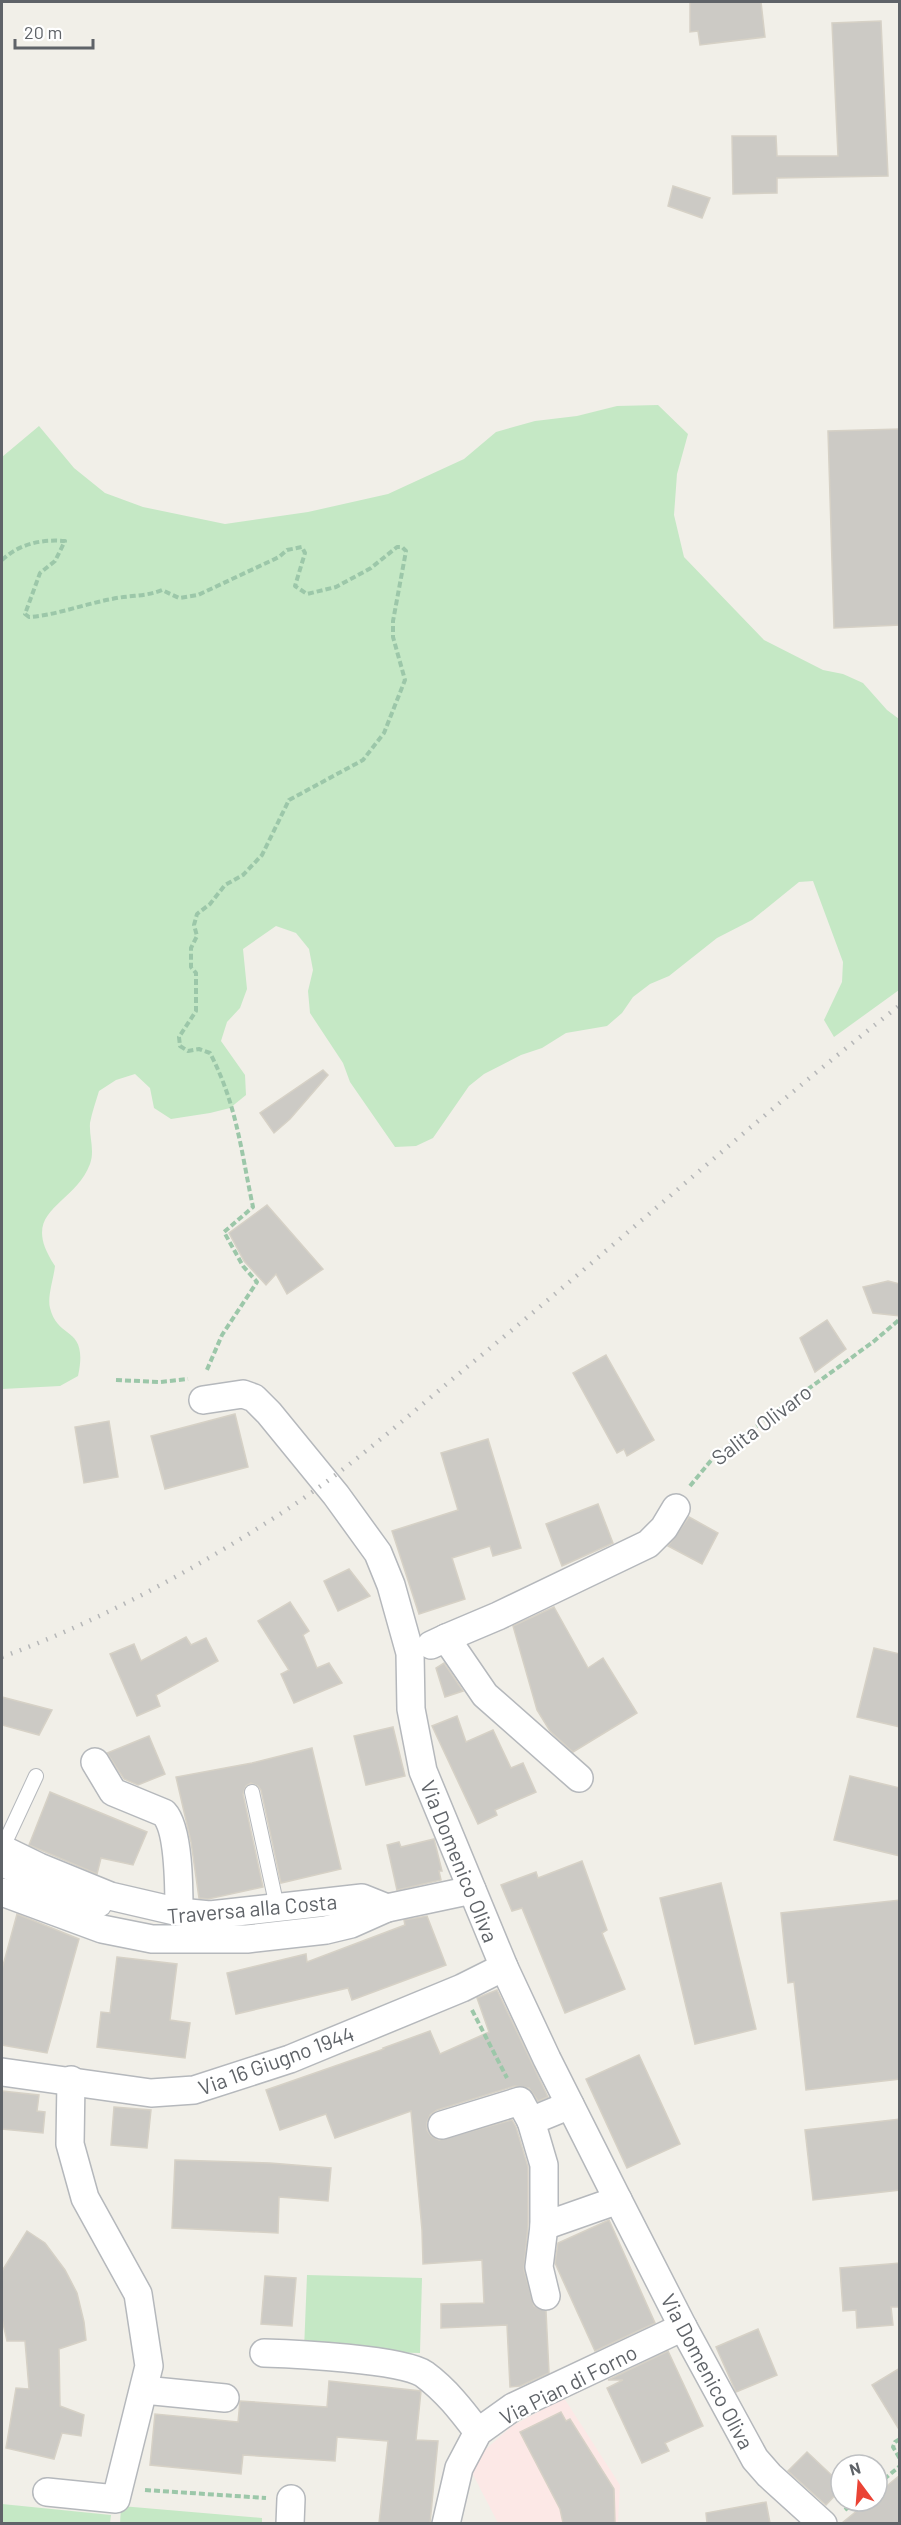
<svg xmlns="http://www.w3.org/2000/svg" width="901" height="2525" viewBox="0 0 901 2525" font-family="Barlow,sans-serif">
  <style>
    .medical { fill: #fce8e6 }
    .green { fill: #c5e8c5 }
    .building { fill: #cccac5; stroke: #d6d1c6; stroke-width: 1.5 }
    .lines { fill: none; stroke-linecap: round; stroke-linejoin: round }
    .service-casing { stroke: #b5b8bc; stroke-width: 16 }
    .pedestrian-casing { stroke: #b5b8bc; stroke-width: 22 }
    .minor-casing { stroke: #b5b8bc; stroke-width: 30 }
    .path { stroke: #9cc7a9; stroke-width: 4; stroke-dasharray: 6 3; stroke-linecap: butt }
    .service { stroke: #fff; stroke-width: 14 }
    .pedestrian { stroke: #fff; stroke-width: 20 }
    .minor { stroke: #fff; stroke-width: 27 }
    .rail { stroke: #b6b7b8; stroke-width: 4.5; stroke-dasharray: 1.5 8; stroke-linecap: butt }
    .labels { text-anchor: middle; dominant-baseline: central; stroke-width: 4.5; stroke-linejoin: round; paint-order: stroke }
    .street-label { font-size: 21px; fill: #5f6368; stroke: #fff }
  </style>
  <rect width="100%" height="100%" fill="#f1efe8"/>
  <path class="medical" d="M564 2398 620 2485 618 2523H498L468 2465 512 2426Z"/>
  <g class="green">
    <path d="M658 405 688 434 677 474 674 515 684 557 764 640 823 670 843 674 863 683 887 710 899 719V990L834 1037 824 1020 842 982 843 962 813 881 799 882 752 920 717 938 669 976 650 984 633 997 622 1013 607 1026 566 1033 542 1048 521 1055 484 1074 469 1086 433 1138 416 1146 395 1147 350 1082 343 1063 310 1013 308 991 313 970 309 949 296 933 276 926 243 949 247 989 240 1008 227 1022 221 1041 245 1075 246 1095 230 1108 210 1113 171 1119 154 1108 150 1088 135 1074 116 1080 99 1091C96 1101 92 1112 90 1123 89 1137 95 1150 90 1164 73 1208 17 1209 55 1266 54 1277 47 1297 50 1308 58 1341 89 1325 78 1376L60 1386 2 1389V457L39 426 74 468 105 493 143 507 225 524 308 512 388 494 464 459 496 432 535 421 577 416 617 406Z"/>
    <path d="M307 2275 422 2278 420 2353 304 2350Z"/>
    <path d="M2 2504 111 2515 110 2523H2Z"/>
    <path d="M121 2506 262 2518V2524H120Z"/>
  </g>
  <g class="building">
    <path d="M690 2H761L765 37 700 45 698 31 690 32Z"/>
    <path d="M881 21 888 176 777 178V193L733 194 732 136H776L777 156H838L832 23Z"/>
    <path d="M673 186 710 198 702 218 668 206Z"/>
    <path d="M900 429V625L834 628 828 431Z"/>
    <path d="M323 1070 328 1075 290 1119 274 1133 260 1113Z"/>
    <path d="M267 1205 323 1269 287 1294 276 1274 266 1285 244 1261 229 1233Z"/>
    <path d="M888 1281 900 1284V1316L873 1313 863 1287Z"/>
    <path d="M827 1320 846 1349 815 1372 800 1338Z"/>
    <path d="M606 1355 654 1440 627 1456 624 1449 617 1453 573 1373Z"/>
    <path d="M235 1414 248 1467 165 1489 151 1436Z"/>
    <path d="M109 1421 118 1477 84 1483 75 1427Z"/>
    <path d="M488 1439 521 1548 493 1556 490 1546 452 1558 465 1599 419 1614 392 1531 458 1510 441 1453Z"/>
    <path d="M598 1504 613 1543 562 1566 546 1524Z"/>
    <path d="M689 1517 718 1533 702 1564 668 1546Z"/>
    <path d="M349 1569 370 1596 338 1611 324 1581Z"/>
    <path d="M290 1602 309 1631 303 1635 317 1668 329 1663 342 1683 294 1703 281 1674 289 1670 258 1621Z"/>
    <path d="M554 1607 588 1668 603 1658 637 1713 573 1752 550 1731 537 1710 513 1626Z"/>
    <path d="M186 1637 191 1645 206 1638 218 1661 156 1695 160 1706 137 1716 110 1654 134 1644 141 1661Z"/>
    <path d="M874 1648 900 1654V1727L857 1717Z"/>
    <path d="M444 1663 463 1691 445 1697 436 1668Z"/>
    <path d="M2 1697 52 1710 39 1735 2 1725Z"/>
    <path d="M457 1716 466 1742 493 1730 511 1768 523 1763 536 1792 495 1810 497 1815 478 1824 432 1726Z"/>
    <path d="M393 1727 405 1776 366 1785 354 1736Z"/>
    <path d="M149 1736 165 1774 138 1785 124 1779 107 1753Z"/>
    <path d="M312 1748 341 1869 281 1883 261 1790 258 1786 251 1783 246 1786 243 1794 263 1887 208 1899 199 1898 191 1842 176 1777 252 1763Z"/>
    <path d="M850 1776 900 1788V1856L834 1840Z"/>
    <path d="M50 1792 147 1832 133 1865 101 1858 97 1874 29 1845Z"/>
    <path d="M434 1839 442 1871H439L441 1880 397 1890 387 1845 399 1842 401 1847Z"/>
    <path d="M582 1861 607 1930 602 1933 625 1989 565 2013 522 1908 512 1911 501 1885 536 1872 538 1878Z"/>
    <path d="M721 1883 756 2029 695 2044 660 1898Z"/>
    <path d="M900 1900V2079L806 2090 794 1982 788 1983 781 1913Z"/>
    <path d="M17 1914 79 1939 47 2053 2 2045V1969Z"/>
    <path d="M427 1916 446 1965 352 2000 348 1988 236 2014 227 1973 306 1954 307 1962 405 1925 404 1920Z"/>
    <path d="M117 1957 177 1964 170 2020 190 2023 185 2058 97 2047 101 2012 110 2013Z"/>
    <path d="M497 1990 548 2097 538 2101 529 2088 515 2086 437 2110 430 2115 427 2122V2130L431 2136 439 2140 512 2120 516 2127 528 2167V2225L524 2270 534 2306 546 2311 549 2373 520 2386 510 2387 507 2325 441 2328V2304L484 2303 482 2260 423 2264 422 2230 411 2111 335 2138 326 2114 280 2130 266 2090 384 2049 383 2048 430 2031 440 2054 489 2032 477 1998Z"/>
    <path d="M639 2055 680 2144 627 2168 586 2079Z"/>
    <path d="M2 2091 39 2095 37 2111 45 2112 43 2133 2 2129Z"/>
    <path d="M114 2107 151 2110 147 2148 111 2145Z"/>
    <path d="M900 2119V2190L813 2200 805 2130Z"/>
    <path d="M175 2160 270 2163 331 2168 328 2201 279 2197 278 2233 172 2228Z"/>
    <path d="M609 2220 655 2323 595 2351 555 2263 558 2243Z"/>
    <path d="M27 2231 45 2243 65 2270 77 2293 84 2322 86 2340 59 2349 60 2406 84 2415 81 2436 62 2433 54 2459 6 2448 16 2388 29 2389 25 2341H7L2 2319V2271Z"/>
    <path d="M900 2263V2307H891L893 2325 857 2328 856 2310 843 2311 840 2268Z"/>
    <path d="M265 2276 296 2278 292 2326 261 2324Z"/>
    <path d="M758 2329 777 2375 736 2392 716 2347Z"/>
    <path d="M668 2351 703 2426 665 2443 669 2451 642 2463 607 2388 623 2380H608Z"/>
    <path d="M900 2368V2431L872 2385Z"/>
    <path d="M329 2381 421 2391 416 2440 438 2441 430 2523H379L388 2441 337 2437 335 2461 243 2455 241 2474 150 2465 155 2414 238 2422 240 2401 327 2407Z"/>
    <path d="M561 2412 566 2421 570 2419 614 2489 615 2523H563L560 2509 520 2432Z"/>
    <path d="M807 2452 841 2484V2489L826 2505 788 2471Z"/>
    <path d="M900 2475V2523H842L869 2501H877V2494Z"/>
    <path d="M766 2502 770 2523H707L706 2513Z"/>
  </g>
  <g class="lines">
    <g class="service-casing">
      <g id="service">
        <path d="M252 1792 277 1907"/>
        <path d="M2 1849 36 1776"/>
      </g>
    </g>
    <g class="pedestrian-casing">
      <path id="pedestrian" d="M2 1866 22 1876 101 1906"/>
    </g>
    <g class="minor-casing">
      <g id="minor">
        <path d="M203 1400 243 1394 254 1398 269 1413 336 1495 378 1553 391 1585 410 1653 411 1709 423 1771 504 1967 547 2059 618 2200 683 2327 755 2459 769 2475 823 2524"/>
        <path d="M446 1638 498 1616 648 1544 664 1528 676 1508"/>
        <path d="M431 1645 446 1638 485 1695 579 1778"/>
        <path d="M95 1762 113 1792 164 1813C179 1829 179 1889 179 1912"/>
        <path d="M2 1849 39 1867 110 1896 179 1912 210 1915 362 1898 387 1908 472 1890"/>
        <path d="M2 1892 102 1929 152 1939H247L326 1930 351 1924 387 1908"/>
        <path d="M2 2072 151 2093 194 2090 290 2059 462 1988 504 1967"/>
        <path d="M570 2105 531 2121 544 2165V2226L618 2200"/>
        <path d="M442 2125 520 2101 531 2121"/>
        <path d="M544 2226 539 2267 546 2296"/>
        <path d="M264 2353C296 2354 401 2359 424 2374 446 2390 462 2411 478 2432"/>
        <path d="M144 2390 225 2398"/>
        <path d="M47 2492 116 2499 149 2366 138 2294 85 2198 70 2144 71 2080"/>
        <path d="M290 2524 291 2499"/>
        <path d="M446 2524 459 2468 478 2432 513 2407 683 2327"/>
      </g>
    </g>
    <g class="path">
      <path d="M2 560C19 544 41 539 65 541L55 561 40 573 25 614 29 617C57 615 84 604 112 599 129 595 145 597 162 590L179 598 198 595 279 557 287 550 302 547 305 553 295 586 307 594 336 587 371 568 397 547H402L406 551 393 621V637L405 680 384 733 363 760 289 800 262 855 243 875 225 885 210 904 197 914 194 925 197 936 191 948V967L196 973V1011L179 1037 180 1046 188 1051 199 1049 210 1053C237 1105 241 1151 253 1207L224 1232 243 1266 257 1282 222 1335 206 1372"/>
      <path d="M116 1380 160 1382 188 1379"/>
      <path d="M690 1486 713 1458 873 1342 900 1319"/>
      <path d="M472 2010 507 2078"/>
      <path d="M900 2439 895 2442 893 2447 900 2459"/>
      <path d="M877 2485 900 2466"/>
      <path d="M145 2490 266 2498"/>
      <path d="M845 2510 856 2501"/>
    </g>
    <use href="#service" class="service"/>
    <use href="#pedestrian" class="pedestrian"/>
    <use href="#minor" class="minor"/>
    <path class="rail" d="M2 1657C100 1621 192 1571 280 1514 350 1469 413 1411 478 1358 620 1242 755 1119 900 1005"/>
  </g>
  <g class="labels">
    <g class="street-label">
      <text transform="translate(761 1424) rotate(-37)">Salita Olivaro</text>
      <text transform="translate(460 1861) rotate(68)">Via Domenico Oliva</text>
      <text transform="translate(252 1908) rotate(-5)">Traversa alla Costa</text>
      <text transform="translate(276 2060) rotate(-20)">Via 16 Giugno 1944</text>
      <text transform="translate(708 2371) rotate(62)">Via Domenico Oliva</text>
      <text transform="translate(568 2384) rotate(-27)">Via Pian di Forno</text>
    </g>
  </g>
  <rect width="901" height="2525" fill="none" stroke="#5f6368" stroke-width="6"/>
  <g transform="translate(859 2483) rotate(344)"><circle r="28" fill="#ffffff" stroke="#bfc1c3" stroke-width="1.5"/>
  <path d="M0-4.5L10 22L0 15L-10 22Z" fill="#ea4335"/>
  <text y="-9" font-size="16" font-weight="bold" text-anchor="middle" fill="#5f6368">N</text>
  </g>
  <path d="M15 39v9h78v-9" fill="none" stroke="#5f6368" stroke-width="3"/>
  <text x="24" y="39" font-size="18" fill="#5f6368" stroke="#ffffff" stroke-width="4.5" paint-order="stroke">20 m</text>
</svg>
